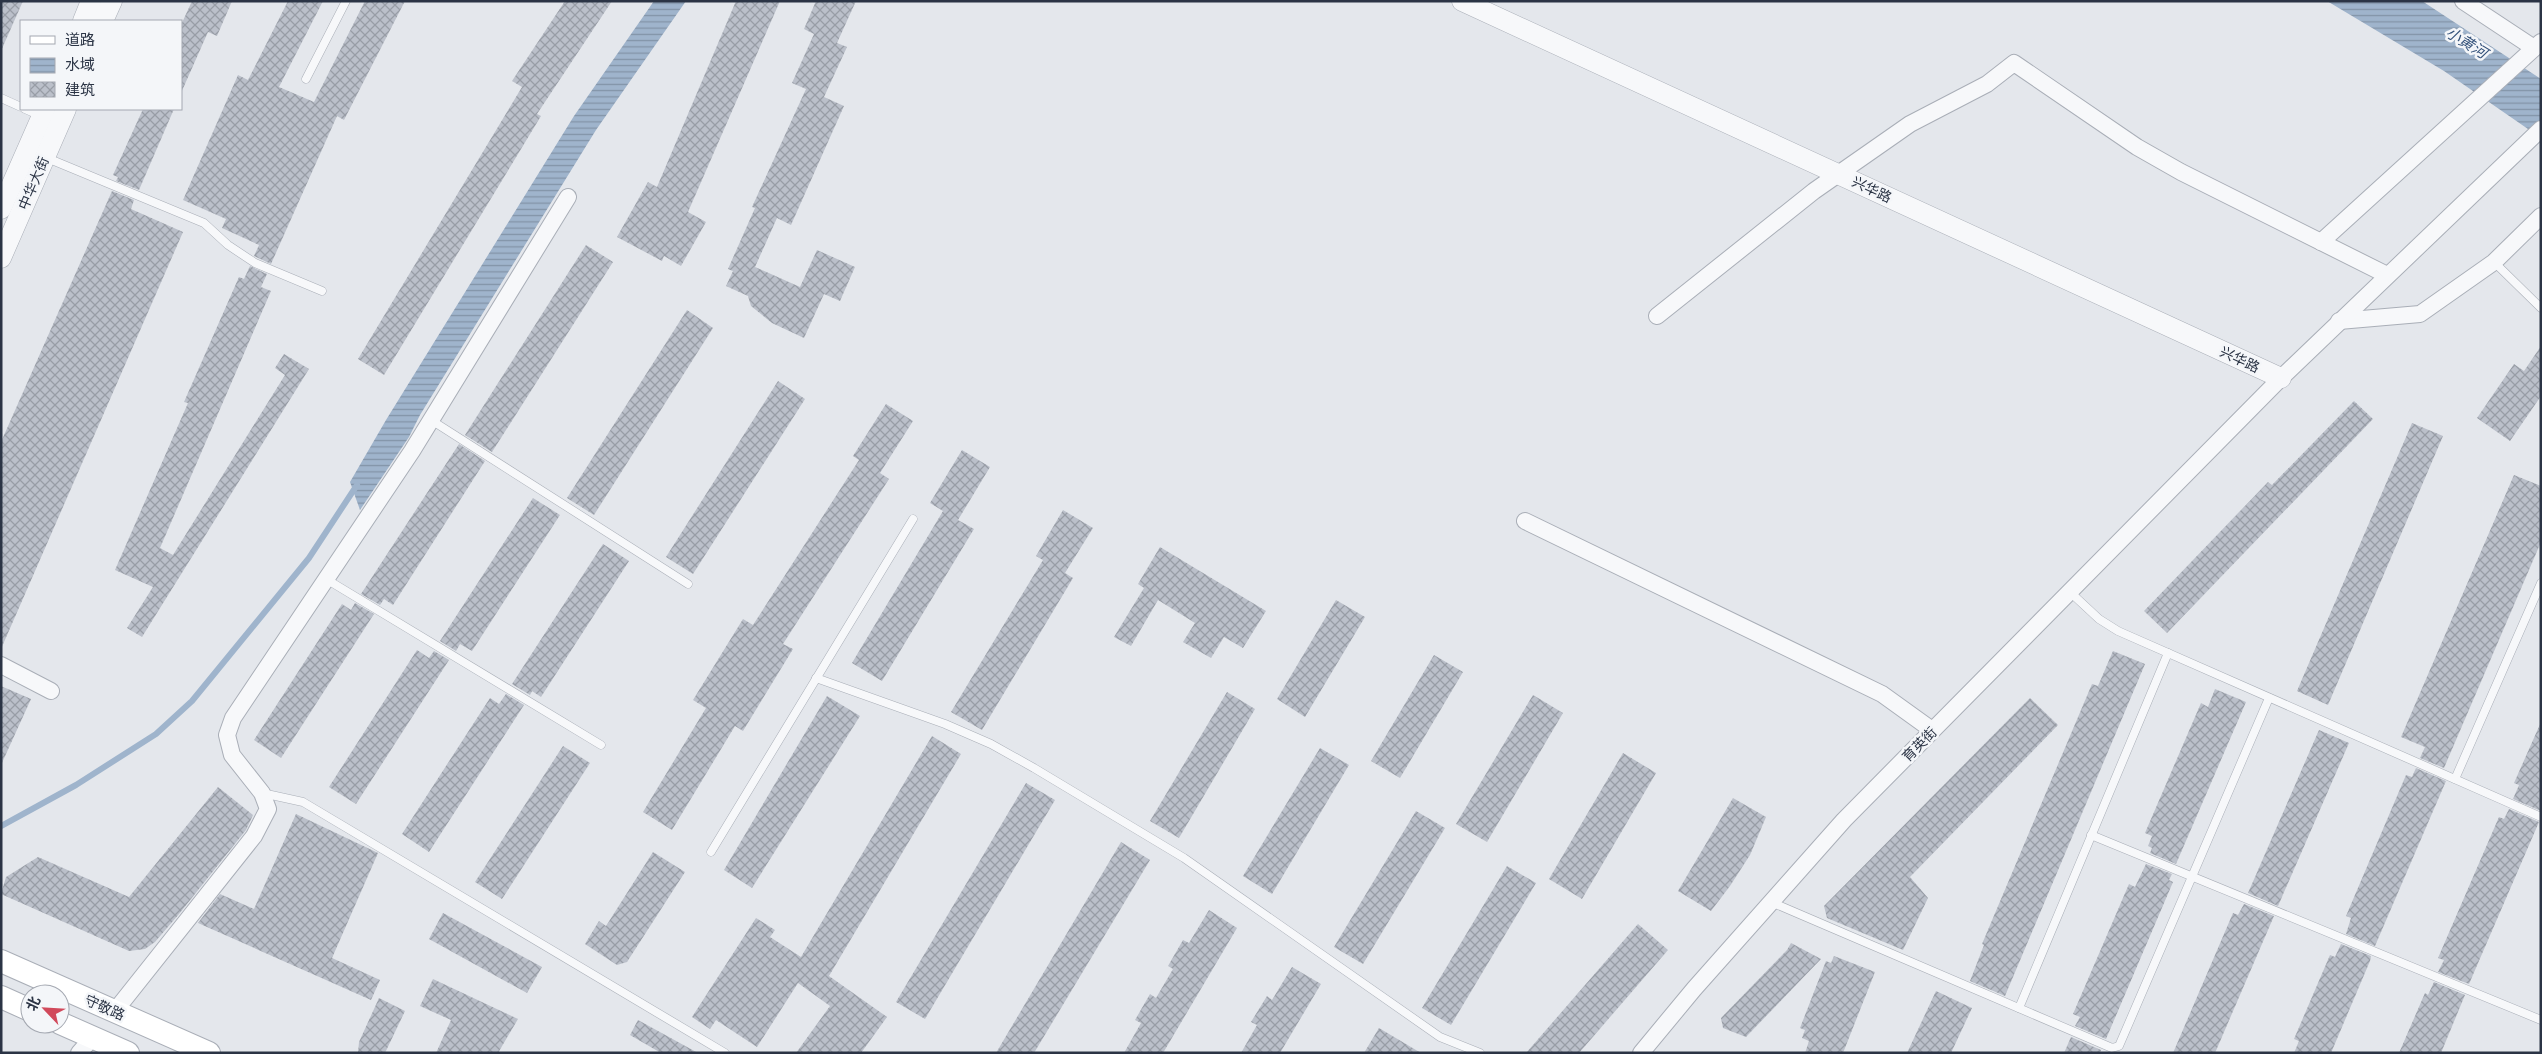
<svg xmlns="http://www.w3.org/2000/svg" width="2542" height="1054" viewBox="0 0 2542 1054" font-family="'Noto Sans','Noto Sans SC',sans-serif">
  <style>
    .water { fill: url(#water-rules) }
    .lines { fill: none; stroke-linecap: round; stroke-linejoin: round }
    .stream { stroke: #9fb4cc; stroke-width: 6 }
    .building { fill: url(#building-cross-hatch) }
    .service-casing { stroke: #a9aeb7; stroke-width: 9 }
    .minor-casing { stroke: #a9aeb7; stroke-width: 18 }
    .tertiary-casing { stroke: #a9aeb7; stroke-width: 21 }
    .secondary-casing { stroke: #a9aeb7; stroke-width: 24 }
    .service { stroke: #f7f8fa; stroke-width: 8 }
    .minor { stroke: #f7f8fa; stroke-width: 16 }
    .tertiary { stroke: #f7f8fa; stroke-width: 20 }
    .secondary { stroke: #fff; stroke-width: 22 }
    .labels { text-anchor: middle; dominant-baseline: central; stroke-width: 5; stroke-linejoin: round; paint-order: stroke }
    .street-label { font-size: 14px; fill: #2b3445; stroke: #f4f6f9 }
    .water-label { font-size: 15px; font-style: italic; fill: #34527a; stroke: #f4f6f9 }
  </style>
  <defs>
    <pattern id="water-rules" width="6" height="5" patternUnits="userSpaceOnUse" patternTransform="scale(1.25)"><rect width="6" height="5" fill="#9fb4cc"/><path d="M0 2.5h6" fill="none" stroke="#8293a7"/></pattern>
    <pattern id="building-cross-hatch" width="8" height="8" patternUnits="userSpaceOnUse" patternTransform="scale(1.25)"><rect width="8" height="8" fill="#bbc0ca"/><path d="M0 0l8 8M0 8l8-8" fill="none" stroke="#989da6"/></pattern>
  </defs>
  <rect width="100%" height="100%" fill="#e4e7ec"/>
  <g class="water">
    <path d="M654 1H686L596 130 420 415 409 437 360 510 350 482 386 420 574 116Z"/>
    <path d="M2327 1H2422L2541 79V138L2444 71Z"/>
  </g>
  <g class="lines">
    <path class="stream" d="M1 826 76 785 156 734 192 701 309 558 357 485"/>
  </g>
  <g class="building">
    <path d="M1 1H23L1 51Z"/>
    <path d="M192 1H232L217 36 208 32 181 93V25Z"/>
    <path d="M288 1H323L279 87 314 102 365 1H405L344 120 337 116 271 264 254 256 259 245 222 228 226 219 183 200 238 75 248 80Z"/>
    <path d="M565 1H612L537 114 541 116 384 375 358 359 522 87 512 81Z"/>
    <path d="M736 1H780L688 212 706 222 681 266 664 256 662 261 617 237 648 182 657 187Z"/>
    <path d="M816 1H856L837 43 847 47 824 97 844 106 791 225 777 218 755 267 800 287 817 250 855 267 840 301 824 294 804 338 772 323 751 306 748 296 726 286 733 271 728 269 755 208 752 207 806 89 792 83 814 34 804 29Z"/>
    <path d="M143 109H174L139 190 116 181 118 177 113 175Z"/>
    <path d="M112 191 134 200 131 209 183 232 1 649V442Z"/>
    <path d="M586 245 613 262 492 452 465 435Z"/>
    <path d="M250 266 267 274 261 287 271 291 160 548 173 555 285 375 275 368 284 354 309 369 142 637 127 628 153 587 115 570 188 403 184 402 239 277 244 279Z"/>
    <path d="M687 310 713 328 594 515 567 498Z"/>
    <path d="M2541 346V396L2510 441 2477 418 2514 364 2524 371Z"/>
    <path d="M778 381 805 399 693 574 666 557Z"/>
    <path d="M2354 401 2373 419 2167 633 2144 611 2268 482 2272 485Z"/>
    <path d="M886 404 913 421 880 473 889 479 783 644 793 649 743 731 735 726 672 830 643 812 706 708 693 700 743 619 753 625 859 460 853 456Z"/>
    <path d="M2412 423 2443 436 2328 705 2297 691Z"/>
    <path d="M459 444 485 461 393 605 384 599 380 605 361 594Z"/>
    <path d="M962 450 990 467 958 520 974 529 882 681 852 663 943 511 930 503Z"/>
    <path d="M2514 475 2541 486V542L2444 768 2420 758 2425 747 2401 737Z"/>
    <path d="M533 498 560 515 472 651 460 644 456 651 440 641Z"/>
    <path d="M1063 510 1093 528 1065 573 1073 578 982 730 951 712 1043 560 1036 556Z"/>
    <path d="M603 544 629 561 541 697 532 691 530 695 512 684Z"/>
    <path d="M1160 547 1266 611 1243 648 1224 637 1211 658 1183 642 1195 623 1158 600 1131 646 1114 637 1144 588 1138 584Z"/>
    <path d="M1336 600 1365 617 1305 717 1277 699Z"/>
    <path d="M355 603 374 614 281 758 254 740 342 604 351 610Z"/>
    <path d="M417 650 429 658 434 651 449 660 356 804 329 787Z"/>
    <path d="M2113 651 2145 664 2005 996 1970 981 1984 945 1982 944 2092 684 2098 686Z"/>
    <path d="M1434 655 1463 672 1400 778 1371 761Z"/>
    <path d="M1 686 31 699 1 765Z"/>
    <path d="M2215 689 2246 702 2176 864 2150 853 2152 848 2148 846 2152 836 2145 833 2201 703 2208 707Z"/>
    <path d="M1227 692 1255 709 1179 838 1150 821Z"/>
    <path d="M506 694 524 705 429 852 402 834 490 698 499 704Z"/>
    <path d="M1533 695 1563 713 1487 842 1456 824Z"/>
    <path d="M827 696 860 716 752 888 724 870Z"/>
    <path d="M2030 698 2058 725 1910 877 1928 898 1903 950 1827 918 1824 906Z"/>
    <path d="M2541 722V811L2513 799 2519 785 2514 783Z"/>
    <path d="M2319 730 2349 743 2278 906 2248 893Z"/>
    <path d="M932 736 961 754 829 976 887 1017 861 1053H796L830 1006 798 983 757 1047 716 1020 710 1029 692 1017 756 918 775 930 770 937 801 957Z"/>
    <path d="M563 746 590 763 502 899 475 882Z"/>
    <path d="M1320 748 1349 765 1272 894 1243 876Z"/>
    <path d="M1623 753 1656 773 1582 899 1549 879Z"/>
    <path d="M2416 768 2446 781 2375 946 2346 934 2351 918 2346 916 2406 775 2412 777Z"/>
    <path d="M1026 783 1055 800 925 1019 896 1002Z"/>
    <path d="M218 787 253 815 246 830 179 914 155 942 145 949 129 951 1 894 6 877 38 857 129 897Z"/>
    <path d="M1733 798 1766 817 1750 855 1730 886 1711 911 1678 891Z"/>
    <path d="M2509 809 2539 822 2469 984 2438 972 2444 960 2438 958 2499 817 2504 819Z"/>
    <path d="M1416 811 1445 828 1363 964 1334 947Z"/>
    <path d="M296 814 378 853 332 958 380 980 371 1000 198 923 220 894 254 909Z"/>
    <path d="M1121 842 1150 860 1034 1053H996Z"/>
    <path d="M653 852 685 872 627 962 617 965 585 944 599 921 606 926Z"/>
    <path d="M2146 864 2172 874 2169 880 2173 882 2106 1039 2075 1026 2080 1017 2073 1014 2129 884 2135 887Z"/>
    <path d="M1507 866 1536 883 1451 1025 1422 1008Z"/>
    <path d="M2244 904 2274 916 2215 1053H2173L2233 913 2238 915Z"/>
    <path d="M1209 910 1237 928 1163 1053H1124L1141 1023 1135 1020 1150 994 1156 998 1173 969 1168 966 1183 940 1189 943Z"/>
    <path d="M443 913 542 967 527 993 429 939Z"/>
    <path d="M1638 924 1668 950 1579 1053H1526Z"/>
    <path d="M1791 943 1821 959 1746 1037 1723 1028 1721 1018 1787 950Z"/>
    <path d="M2341 944 2371 956 2370 961 2331 1053H2294L2299 1041 2294 1039 2330 955 2335 957Z"/>
    <path d="M1834 956 1875 972 1843 1053H1805L1809 1041 1802 1038 1805 1030 1800 1028 1826 961 1831 963Z"/>
    <path d="M1292 967 1321 984 1280 1053H1241L1257 1025 1251 1022 1267 996 1272 1000Z"/>
    <path d="M433 979 518 1019 498 1053H436L451 1020 420 1006Z"/>
    <path d="M2434 982 2465 995 2441 1053H2399L2425 993 2428 995Z"/>
    <path d="M1936 991 1972 1008 1951 1053H1907Z"/>
    <path d="M379 998 405 1011 385 1053H358L359 1042Z"/>
    <path d="M638 1020 698 1053H661L630 1035Z"/>
    <path d="M1379 1028 1421 1053H1364Z"/>
    <path d="M2071 1037 2101 1050 2100 1053H2064Z"/>
  </g>
  <g class="lines">
    <g class="service-casing">
      <g id="service">
        <path d="M306 79 346 1"/>
        <path d="M1 98 21 107"/>
        <path d="M25 109 41 116"/>
        <path d="M47 158 204 223 228 245 255 263 322 291"/>
        <path d="M2494 262 2541 308"/>
        <path d="M431 420 688 584"/>
        <path d="M326 579 601 745"/>
        <path d="M2070 592 2099 619 2118 631 2541 817"/>
        <path d="M816 678 945 724 991 744 1034 768 1184 858 1440 1037 1480 1053"/>
        <path d="M2455 779 2541 583"/>
        <path d="M262 793 303 802 725 1053"/>
        <path d="M2091 835 2541 1020"/>
        <path d="M711 852 913 519"/>
        <path d="M1771 902 2112 1048 2119 1046 2269 698"/>
        <path d="M2019 1008 2168 653"/>
      </g>
    </g>
    <g class="minor-casing">
      <g id="minor">
        <path d="M2463 1 2534 48"/>
        <path d="M2321 242 2541 42"/>
        <path d="M1657 316 1814 191 1910 124 1987 84 2014 63 2137 147 2181 172 2387 275"/>
        <path d="M2339 321 2420 314 2494 262 2541 216"/>
        <path d="M1525 521 1882 694 1932 730"/>
        <path d="M1 665 51 691"/>
        <path d="M115 1011 254 836 268 809 262 793 232 755 227 735 233 718 412 451 568 197"/>
        <path d="M79 1053 93 1037"/>
        <path d="M1641 1053 1694 989 1844 820 2281 378 2541 129"/>
      </g>
    </g>
    <g class="tertiary-casing">
      <g id="tertiary">
        <path d="M1462 1 2281 378"/>
        <path d="M83 21 91 1"/>
        <path d="M103 21 112 1"/>
        <path d="M1 209 45 109"/>
        <path d="M1 258 66 109"/>
      </g>
    </g>
    <g class="secondary-casing">
      <g id="secondary">
        <path d="M1 961 209 1053"/>
        <path d="M1 997 30 1010"/>
        <path d="M60 1023 128 1053"/>
      </g>
    </g>
    <use href="#service" class="service"/>
    <use href="#minor" class="minor"/>
    <use href="#tertiary" class="tertiary"/>
    <use href="#secondary" class="secondary"/>
  </g>
  <g class="labels">
    <g class="street-label">
      <text transform="translate(33 183) rotate(-67)">中华大街</text>
      <text transform="translate(1872 189) rotate(25)">兴华路</text>
      <text transform="translate(2240 359) rotate(25)">兴华路</text>
      <text transform="translate(1919 744) rotate(-45)">育英街</text>
      <text transform="translate(105 1007) rotate(24)">守敬路</text>
    </g>
    <g class="water-label">
      <text transform="translate(2467 42) rotate(32)">小黄河</text>
    </g>
  </g>
  <rect width="2542" height="1054" fill="none" stroke="#2b3445" stroke-width="5"/>
  <rect x="20" y="20" width="162" height="90" fill="#f4f6f9" stroke="#a4a8b1"/>
  <rect x="30" y="36" width="25" height="8" fill="#ffffff" stroke="#a4a8b1"/>
  <text x="65" y="45" font-size="15" fill="#2b3445">道路</text>
  <rect x="30" y="58" width="25" height="15" fill="url(#water-rules)" stroke="#a4a8b1"/>
  <text x="65" y="70" font-size="15" fill="#2b3445">水域</text>
  <rect x="30" y="82" width="25" height="15" fill="url(#building-cross-hatch)" stroke="#a4a8b1"/>
  <text x="65" y="95" font-size="15" fill="#2b3445">建筑</text>
  <g transform="translate(45 1009) rotate(295)"><circle r="24" fill="#f4f6f9" stroke="#a4a8b1"/>
  <path d="M0-4L9 19L0 12L-9 19Z" fill="#d1495b"/>
  <text y="-8" font-size="14" font-weight="bold" text-anchor="middle" fill="#2b3445">北</text>
  </g>
</svg>
